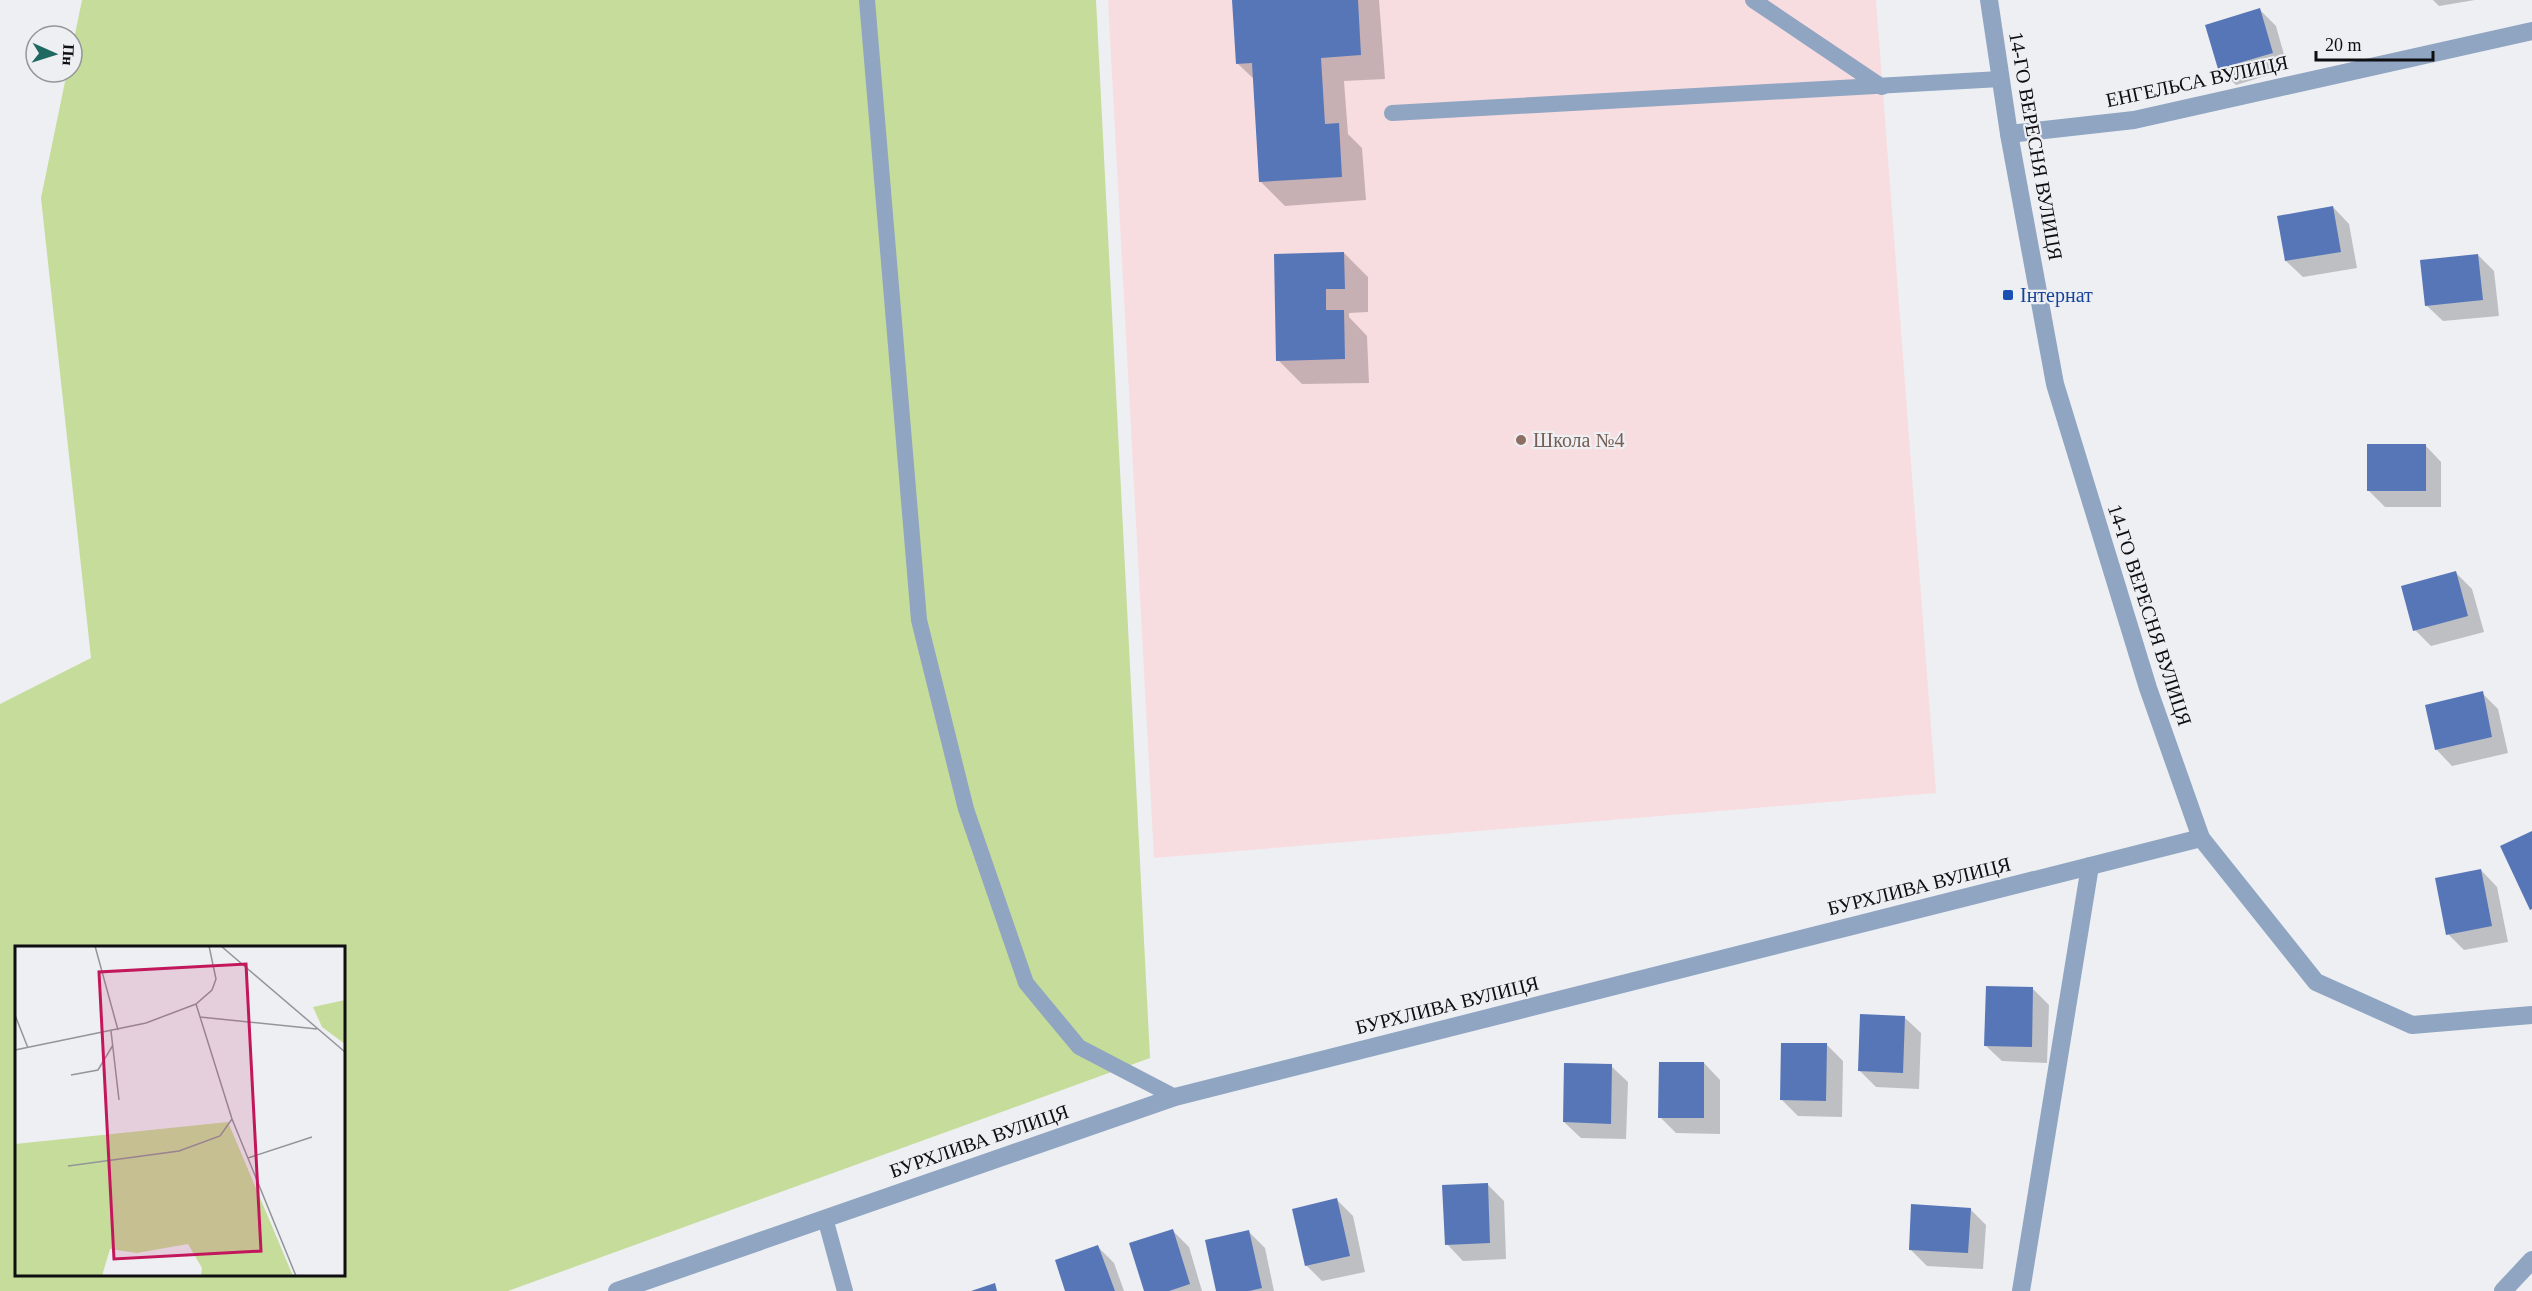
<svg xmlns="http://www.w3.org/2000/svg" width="2532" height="1291" viewBox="0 0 2532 1291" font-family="Georgia,serif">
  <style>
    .education { fill: #f8dde0 }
    .green { fill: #c6dc9b; fill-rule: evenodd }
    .shadow { fill: #0003 }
    .building { fill: #5776b8 }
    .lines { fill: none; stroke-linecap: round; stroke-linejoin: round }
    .service { stroke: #8fa5c2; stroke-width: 16 }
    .minor { stroke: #8fa5c2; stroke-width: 18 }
    .tertiary { stroke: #8fa5c2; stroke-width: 18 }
    .transit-dot { fill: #1a4fb4; stroke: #edeff3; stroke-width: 2 }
    .education-dot { fill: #8d6e63; stroke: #edeff3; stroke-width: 2 }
    .labels { text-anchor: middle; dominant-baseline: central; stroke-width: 4.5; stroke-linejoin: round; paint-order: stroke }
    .street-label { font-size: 20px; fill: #0f0f11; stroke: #edeff3 }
    .transit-label { font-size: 20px; fill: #164399; stroke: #edeff3; text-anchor: start }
    .education-label { font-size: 20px; fill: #785e54; stroke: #edeff3; text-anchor: start }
    .inset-road { fill: none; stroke: #949599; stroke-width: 1.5 }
    .view { fill: #c2185b; fill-opacity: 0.15; stroke: #c2185b; stroke-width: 3 }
    .inset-edge { fill: none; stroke: #0f0f11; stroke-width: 3 }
  </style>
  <rect width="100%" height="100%" fill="#edeff3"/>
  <path class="education" d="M1108 0H1876L1936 793 1154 858Z"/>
  <path class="green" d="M82 0H1096L1150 1058 508 1291H0V704L91 658 41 198 67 72H72V49ZM16 948H344V1274H16Z"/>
  <g class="shadow">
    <path d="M1233 0H1379L1385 79 1344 81 1348 134 1362 148 1366 200 1285 206 1261 182 1255 80 1237 63Z"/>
    <path d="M2433 0H2475L2439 6Z"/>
    <path d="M2260 10 2276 26 2288 69 2236 85 2219 69Z"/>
    <path d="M2333 207 2349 224 2357 268 2303 277 2286 261Z"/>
    <path d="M1344 253 1368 277V312L1349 313V317L1367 336 1369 383 1302 384 1278 360Z"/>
    <path d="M2478 255 2494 271 2499 316 2443 321 2426 305Z"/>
    <path d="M2425 445 2441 462V507H2385L2369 491Z"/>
    <path d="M2456 573 2472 589 2484 632 2431 646 2415 630Z"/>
    <path d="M2482 693 2498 709 2508 753 2452 766 2436 749Z"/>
    <path d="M2481 870 2497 887 2508 942 2464 950 2448 934Z"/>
    <path d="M2033 989 2049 1005 2047 1063 2002 1061 1985 1045Z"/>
    <path d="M1904 1017 1921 1033 1919 1089 1876 1087 1860 1071Z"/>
    <path d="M1827 1045 1843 1061 1842 1117 1798 1116 1782 1100Z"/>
    <path d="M1704 1063 1720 1080V1134L1676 1133 1660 1117Z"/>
    <path d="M1611 1066 1628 1082 1626 1139 1581 1138 1564 1122Z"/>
    <path d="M1488 1185 1504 1201 1506 1259 1463 1261 1447 1244Z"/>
    <path d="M1337 1200 1353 1216 1365 1272 1322 1281 1306 1265Z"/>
    <path d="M1970 1209 1986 1225 1983 1269 1927 1266 1910 1249Z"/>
    <path d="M1173 1231 1189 1247 1202 1291H1145Z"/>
    <path d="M1249 1232 1265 1248 1274 1291H1218Z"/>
    <path d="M1098 1247 1114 1263 1124 1291H1067Z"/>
  </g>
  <g class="building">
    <path d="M1232 0H1358L1361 55 1321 58 1325 124 1339 123 1342 177 1259 182 1252 63 1236 64Z"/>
    <path d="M2260 8 2273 53 2218 69 2205 25Z"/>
    <path d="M2333 206 2341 252 2285 261 2277 216Z"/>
    <path d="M1344 252 1345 289H1326V310H1344L1345 359 1276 361 1274 254Z"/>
    <path d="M2478 254 2483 300 2425 306 2420 260Z"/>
    <rect x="2367" y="444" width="59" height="47"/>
    <path d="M2456 571 2468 616 2413 631 2401 586Z"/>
    <path d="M2483 691 2492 737 2435 750 2425 705Z"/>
    <path d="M2532 831V909L2530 910 2500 846Z"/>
    <path d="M2481 869 2492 926 2446 935 2435 878Z"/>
    <path d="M1986 986 2033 987 2032 1047 1984 1046Z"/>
    <path d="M1860 1014 1905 1016 1903 1073 1858 1071Z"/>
    <path d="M1781 1043H1827L1826 1101 1780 1100Z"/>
    <path d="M1659 1062H1704V1118H1658Z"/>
    <path d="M1564 1063 1612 1064 1611 1124 1563 1122Z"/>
    <path d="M1488 1183 1490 1243 1445 1245 1442 1185Z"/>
    <path d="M1337 1198 1350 1256 1305 1266 1292 1209Z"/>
    <path d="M1911 1204 1971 1208 1968 1253 1909 1250Z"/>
    <path d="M1173 1229 1190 1284 1169 1291H1144L1129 1243Z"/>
    <path d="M1249 1230 1262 1288 1249 1291H1216L1205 1240Z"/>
    <path d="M1098 1245 1115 1291H1065L1055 1260Z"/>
    <path d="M995 1283 997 1291H971Z"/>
  </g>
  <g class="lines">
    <g class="service">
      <path d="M867 0 919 620 966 809 1026 983 1079 1047 1175 1097"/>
      <path d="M1753 0 1882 87"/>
      <path d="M1392 113 2000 79"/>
      <path d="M825 1218 845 1291"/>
    </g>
    <g class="minor">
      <path d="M2009 134 2134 120 2532 31"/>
      <path d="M617 1291 1175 1097 2201 838"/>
      <path d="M2021 1291 2090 866"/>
      <path d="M2503 1291 2532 1260"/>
    </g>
    <path class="tertiary" d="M1989 0 2009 134 2055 384 2148 688 2201 838 2316 982 2412 1025 2532 1015"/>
  </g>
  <rect class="transit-dot" x="2002" y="289" width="12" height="12" rx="3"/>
  <circle class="education-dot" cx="1521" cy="440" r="6"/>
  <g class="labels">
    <g class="street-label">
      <text transform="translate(2197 81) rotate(-12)">ЕНГЕЛЬСА ВУЛИЦЯ</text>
      <text transform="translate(2036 146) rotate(80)">14-ГО ВЕРЕСНЯ ВУЛИЦЯ</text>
      <text transform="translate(2150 615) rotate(72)">14-ГО ВЕРЕСНЯ ВУЛИЦЯ</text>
      <text transform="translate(1919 886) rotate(-14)">БУРХЛИВА ВУЛИЦЯ</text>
      <text transform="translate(1447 1005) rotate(-14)">БУРХЛИВА ВУЛИЦЯ</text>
      <text transform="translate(979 1141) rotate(-19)">БУРХЛИВА ВУЛИЦЯ</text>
    </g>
    <g class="transit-label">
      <text x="2020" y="295">Інтернат</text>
    </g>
    <g class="education-label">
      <text x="1533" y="440">Школа №4</text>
    </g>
  </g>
  <g transform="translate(15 946)">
    <rect width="330" height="330" fill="#edeff3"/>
    <path d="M330 54V98L307 81 298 61ZM213 176 278 330H186L187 322 173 298 122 307 95 303 87 330H0V198Z" fill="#c6dc9b"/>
    <path class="inset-road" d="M80 0 103 84M206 0 330 106M181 58 217 173 281 330M0 69 13 102M185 71 302 83M96 85 104 154M0 104 131 77 181 58 197 44 201 33 194 0M56 129 83 124 98 99M233 212 297 191M53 220 164 205 205 190 217 173"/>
    <path class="view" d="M231 18 246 305 99 313 84 26Z"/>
    <rect width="330" height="330" class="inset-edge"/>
  </g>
  <g transform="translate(54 54) rotate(93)"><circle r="28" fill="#edeff3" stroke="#949599" stroke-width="1.5"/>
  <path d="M0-4.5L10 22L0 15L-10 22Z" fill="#1f6962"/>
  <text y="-9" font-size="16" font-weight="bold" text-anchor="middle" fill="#0f0f11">Пн</text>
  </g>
  <path d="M2316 51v9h117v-9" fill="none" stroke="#0f0f11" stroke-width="3"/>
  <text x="2325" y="51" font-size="18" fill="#0f0f11" stroke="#edeff3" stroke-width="4.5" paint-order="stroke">20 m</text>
</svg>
